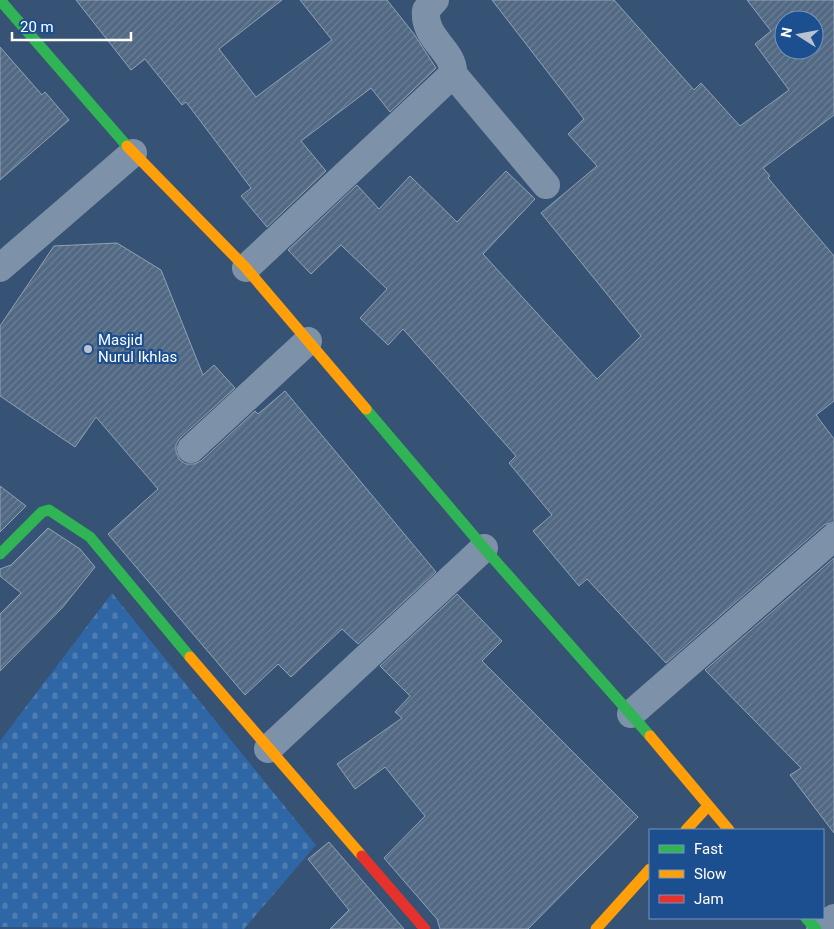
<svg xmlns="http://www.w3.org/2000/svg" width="834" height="929" viewBox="0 0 834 929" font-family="Roboto,sans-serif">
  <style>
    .cemetery { fill: url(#cemetery-stones) }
    .building { fill: url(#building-hatch); stroke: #92a2b6; fill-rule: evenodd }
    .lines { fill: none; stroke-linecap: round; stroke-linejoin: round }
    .street { stroke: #7d92a8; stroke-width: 28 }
    .fast { stroke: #30b455; stroke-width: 11 }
    .slow { stroke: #ff9f0a; stroke-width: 11 }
    .jam { stroke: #e5322d; stroke-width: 11 }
    .poi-dot { fill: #b9c2ce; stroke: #1b4f8f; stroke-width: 2 }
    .labels { text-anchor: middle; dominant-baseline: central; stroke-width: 4.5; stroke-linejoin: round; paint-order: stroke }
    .poi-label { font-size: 15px; fill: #fff; stroke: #1b4f8f; text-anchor: start }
  </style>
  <defs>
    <pattern id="cemetery-stones" width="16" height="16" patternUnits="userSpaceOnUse" patternTransform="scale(1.25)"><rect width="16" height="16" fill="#2f66a5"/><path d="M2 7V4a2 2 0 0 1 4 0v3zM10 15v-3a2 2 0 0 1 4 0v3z" fill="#4e7db2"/></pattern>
    <pattern id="building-hatch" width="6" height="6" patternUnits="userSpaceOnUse" patternTransform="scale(1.25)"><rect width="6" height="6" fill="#526984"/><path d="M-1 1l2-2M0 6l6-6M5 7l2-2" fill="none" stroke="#6c8096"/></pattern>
  </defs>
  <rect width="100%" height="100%" fill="#365274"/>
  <path class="cemetery" d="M112 593 316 845 244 929 0 927V741Z"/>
  <g class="building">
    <path d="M76 0H282L219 49 256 97 332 40 300 0H387L414 34 436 68 390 112 371 88 301 141 326 171 267 227 241 196 251 188 186 102 182 105 145 59 131 70Z"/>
    <path d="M492 0H614L694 90 701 83 740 126 789 90 755 44 771 31 747 0H834V115L763 168 770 176 768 178 834 256V401L816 415 834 439V522L824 525 666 663 587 579 579 586 533 531 552 515 509 463 516 456 403 329 388 345 360 318 387 289 341 245 311 274 288 250 357 185 379 209 410 176 457 222 506 171 535 199 483 254 597 379 641 336 541 213 597 166 568 134 584 119ZM784 20H814V50H784Z"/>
    <path d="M0 47 42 95 45 92 69 120 0 180Z"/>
    <path d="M117 243 161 270 203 375 214 365 235 388 180 438 176 444V452L180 460 186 464H194L201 461 255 411 258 414 285 391 436 572 358 644 342 629 291 677 278 664 245 695 108 534 158 489 96 417 75 447 0 396V326L54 246Z"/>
    <path d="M0 486 26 506 0 532Z"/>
    <path d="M48 528 80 549 95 567 62 608 0 671V614L21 593 0 576V569L11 565Z"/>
    <path d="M834 558V833L790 775 801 768 705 670Z"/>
    <path d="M457 594 502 641 482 661 638 817 528 929H440L437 919 384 858 425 816 385 767 355 789 337 764 402 718 395 712 410 696 380 666Z"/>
    <path d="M329 842 404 929H330L349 910 308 859Z"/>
  </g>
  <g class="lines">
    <g class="street">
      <path d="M453 74 546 185"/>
      <path d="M0 268 133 153"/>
      <path d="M246 268 453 74C455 50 423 40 426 10L435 0"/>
      <path d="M191 449 308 341"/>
      <path d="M631 714 834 537"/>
      <path d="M268 749 484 548"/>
      <path d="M820 929 834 918"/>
    </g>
    <g class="fast">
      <path d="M0 0 127 146"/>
      <path d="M366 409 484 548 650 736"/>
      <path d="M0 554 42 512 49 510 90 537 190 657"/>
      <path d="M806 918 816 929"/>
    </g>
    <g class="slow">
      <path d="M127 146 246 268 366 409"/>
      <path d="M190 657 362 856"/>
      <path d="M650 736 729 830"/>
      <path d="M686 830 708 806"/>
      <path d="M596 929 650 869"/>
    </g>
    <path class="jam" d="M362 856 425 929"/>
  </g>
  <circle class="poi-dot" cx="88" cy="349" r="5"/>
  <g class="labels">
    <g class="poi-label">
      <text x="98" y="340">Masjid<tspan x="98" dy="17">Nurul Ikhlas</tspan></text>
    </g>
  </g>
  <rect x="649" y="829" width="175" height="90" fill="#1b4f8f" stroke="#7695bc"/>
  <rect x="659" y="845" width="25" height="8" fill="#30b455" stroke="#7695bc"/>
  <text x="694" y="854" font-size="15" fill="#ffffff">Fast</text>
  <rect x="659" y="870" width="25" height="8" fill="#ff9f0a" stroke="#7695bc"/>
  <text x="694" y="879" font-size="15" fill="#ffffff">Slow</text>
  <rect x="659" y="895" width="25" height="8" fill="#e5322d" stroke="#7695bc"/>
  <text x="694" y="904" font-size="15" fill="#ffffff">Jam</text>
  <g transform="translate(799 35) rotate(281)"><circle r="24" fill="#1b4f8f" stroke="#7695bc"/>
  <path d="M0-4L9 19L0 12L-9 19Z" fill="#b9c2ce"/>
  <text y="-8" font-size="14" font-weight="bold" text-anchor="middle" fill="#ffffff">N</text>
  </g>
  <path d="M12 32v8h119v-8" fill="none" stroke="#ffffff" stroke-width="2.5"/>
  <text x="20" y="32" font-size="15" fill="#ffffff" stroke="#1b4f8f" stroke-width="4" paint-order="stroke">20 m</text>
</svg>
